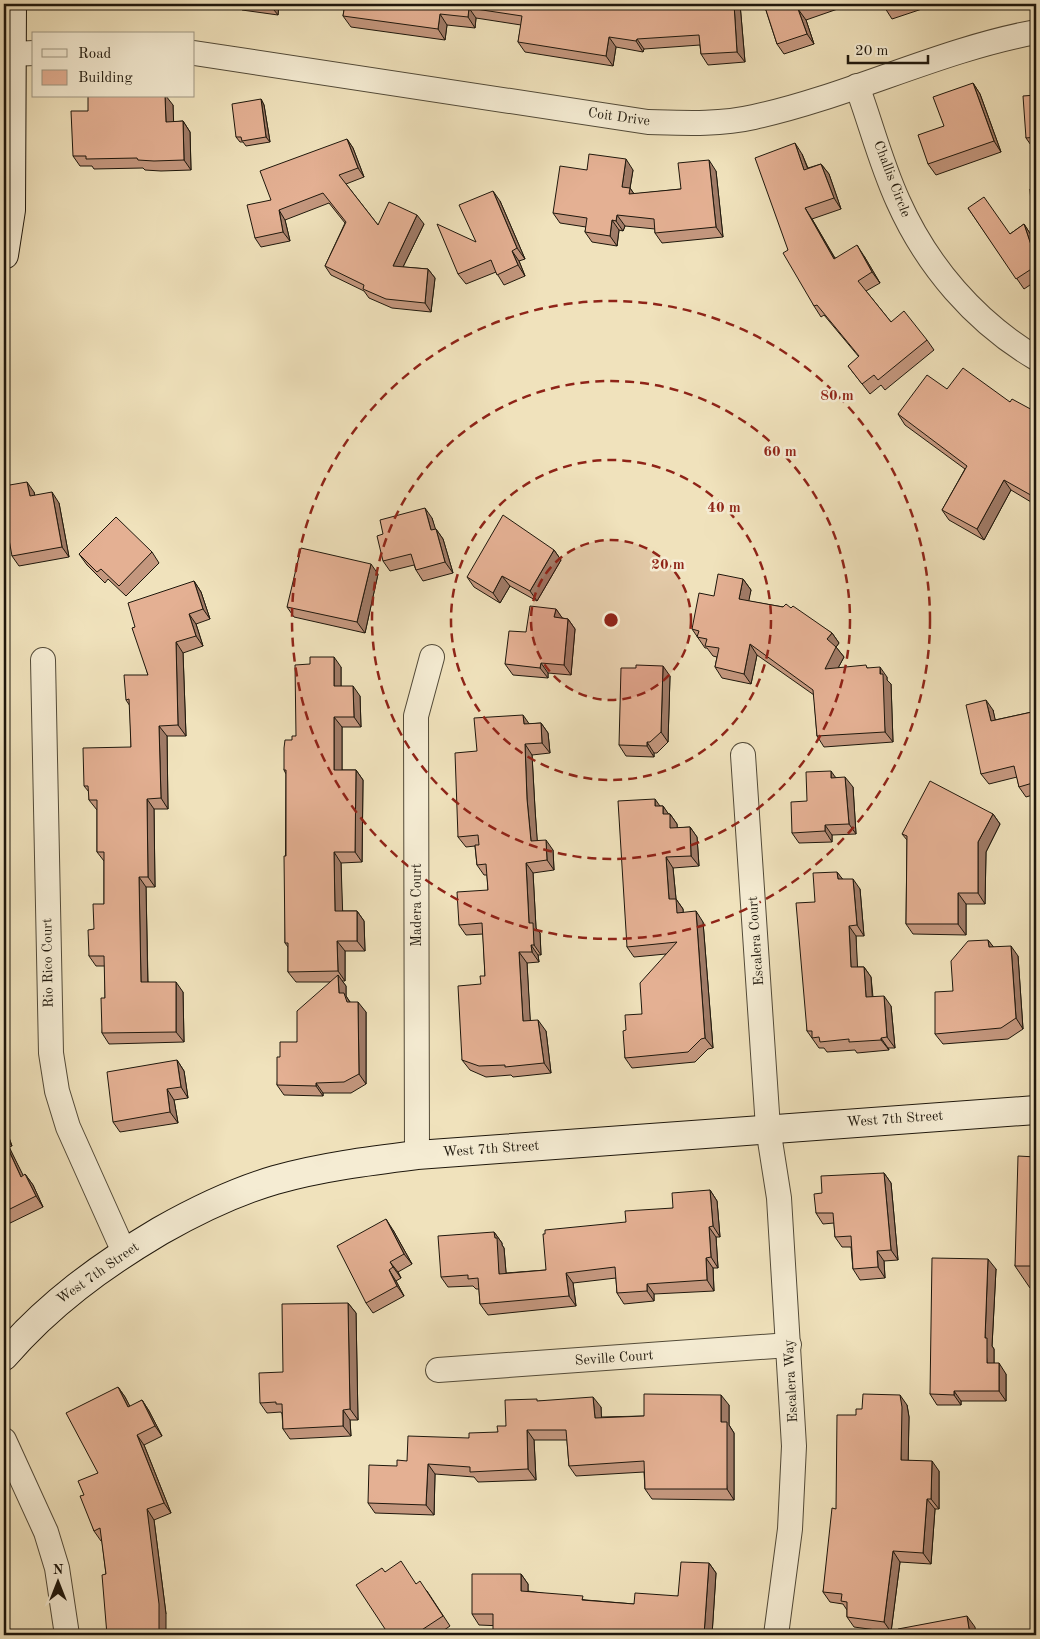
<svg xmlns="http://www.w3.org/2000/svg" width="1040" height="1639" viewBox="0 0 1040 1639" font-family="'Old Standard TT',serif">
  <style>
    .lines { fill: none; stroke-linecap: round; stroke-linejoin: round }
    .street-casing { stroke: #524a38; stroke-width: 26 }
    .secondary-casing { stroke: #1e170c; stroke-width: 30 }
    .street { stroke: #f5ecd3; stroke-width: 24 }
    .secondary { stroke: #f5ecd3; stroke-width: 28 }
    .wall { fill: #c4977e; stroke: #1e170c }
    .shaded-wall { fill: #a07b67; stroke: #1e170c }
    .building { fill: #e4b093; stroke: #1e170c }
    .ring { fill: none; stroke: #8f2418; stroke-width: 2.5; stroke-dasharray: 9 6 }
    .labels { text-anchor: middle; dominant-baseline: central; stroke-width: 5; stroke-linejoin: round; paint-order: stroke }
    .street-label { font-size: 14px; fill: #1e170c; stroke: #f5ecd3 }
    .centre { fill: #8f2418; stroke: #f5ecd3; stroke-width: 2.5 }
    .ring-label { font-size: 15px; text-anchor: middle; font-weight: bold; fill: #8f2418; stroke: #f5ecd3; stroke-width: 5; stroke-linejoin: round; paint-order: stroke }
  </style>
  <rect width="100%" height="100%" fill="#f0e2bc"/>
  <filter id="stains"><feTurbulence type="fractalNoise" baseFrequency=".004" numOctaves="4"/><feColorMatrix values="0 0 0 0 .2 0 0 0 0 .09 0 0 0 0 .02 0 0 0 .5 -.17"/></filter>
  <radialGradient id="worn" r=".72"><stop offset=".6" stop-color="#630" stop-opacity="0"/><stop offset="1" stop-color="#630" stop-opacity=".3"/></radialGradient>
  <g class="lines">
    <g class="street-casing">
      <g id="street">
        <path d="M194 53 648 122C683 123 719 125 754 117 850 96 939 50 1036 32"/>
        <path d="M12 54 34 53"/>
        <path d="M857 86C871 124 881 164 898 201 927 266 975 322 1036 358"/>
        <path d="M43 660 51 1053 57 1091 68 1127 124 1252"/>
        <path d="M743 755 768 1128 779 1198 794 1446 790 1529 776 1635"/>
        <path d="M417 1155 416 716 432 657"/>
        <path d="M438 1370 789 1345"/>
        <path d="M4 1440 46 1532 57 1568 67 1635"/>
      </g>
    </g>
    <g class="secondary-casing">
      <g id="secondary">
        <path d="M4 255 11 210 12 4"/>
        <path d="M4 1356C49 1304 101 1266 160 1231 197 1210 234 1192 275 1180 321 1167 369 1161 417 1155L1036 1110"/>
      </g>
    </g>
    <use href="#street" class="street"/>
    <use href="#secondary" class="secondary"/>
  </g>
  <g class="wall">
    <path d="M238 4H279L278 15 242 10Z"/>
    <path d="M345 4H740L745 62 708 65 701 54 700 45 644 49 643 52 616 47 613 66 525 52 518 42 521 25 476 18 475 28 447 25 445 40 351 27 343 16Z"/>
    <path d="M764 4H852L806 20 814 44 784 54 777 44Z"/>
    <path d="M883 4H920L922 9 892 19 885 8Z"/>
    <path d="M973 83 980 94 1001 152 936 175 928 164 944 126Z"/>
    <path d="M1036 95V148H1033L1026 138Z"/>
    <path d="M261 99 264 105 270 142 246 146 243 142H240L236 137Z"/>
    <path d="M173 105V122L183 121 190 132 191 170 161 171 145 170 143 168 94 169 92 166H80L73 156Z"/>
    <path d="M347 139 353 148 364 177 346 184 378 225 424 224 403 267 428 269 435 278 431 312 392 308 369 298 364 291 331 275 325 266 345 223 329 203 285 220 290 241 261 247 255 238 271 200Z"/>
    <path d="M802 154 808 168 821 164 829 174 841 209 812 219 835 258 864 256 880 283 866 291 891 322 927 340 934 350 885 390 881 385 870 394 848 366 859 357 824 315 821 317 814 306 788 250Z"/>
    <path d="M587 170H633L630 188 634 194 681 189 716 171 723 237 662 243 655 233V229L625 226 623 231 619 230 617 246 592 242 585 232 586 227 560 223 553 213Z"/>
    <path d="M1036 198V281L1024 289 968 208 1010 234 1024 224 1031 235 1034 242Z"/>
    <path d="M500 201 525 259 519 261 525 276 504 285 496 272 466 284 458 274 476 242Z"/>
    <path d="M947 389 1010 402 1036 412V505L1011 490 984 540 949 520 942 510 965 469 905 425 898 414Z"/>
    <path d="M34 492 35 496 59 503 69 557 19 566 12 556Z"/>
    <path d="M432 518 435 529H436L443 539 453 573 423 581 416 570 414 565 390 571 383 561Z"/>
    <path d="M554 550 561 560 537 601 510 586 500 603 474 587 467 577Z"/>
    <path d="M152 552 159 563 126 596 108 579 105 583 87 565 79 554Z"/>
    <path d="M378 574 365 633 294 617 287 607Z"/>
    <path d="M743 579 751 590 748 601 783 607 791 608 832 633 839 643 836 647 844 657 838 668H868L887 677V680L891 684 893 742 824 747 817 736 814 695 757 655 751 684 722 678 715 667 717 657 713 656 707 648H705L692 629 714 596Z"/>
    <path d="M194 581 201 592 210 619 196 624 203 646 183 653 186 736H167L168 809H154L155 887H146L148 982 183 992 184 1042 109 1044 102 1033 105 998V966H96L89 956 94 929 104 904V861L97 852V810L89 800V792L84 786 131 747 130 706 126 700 148 675 135 627Z"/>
    <path d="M556 609 562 618 568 619 575 629 571 675 548 673V678L513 675 505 664 526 632Z"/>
    <path d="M341 667V686L360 696 361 727H342V770H356L363 780 362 862 341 863 342 911H357L364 921 365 951H345V981H342L346 986V996L350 1002 366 1012V1084L351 1093H323V1096L284 1095 277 1085 280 1057 297 1042 331 982H296L288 972V947L285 943 286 774 284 770 292 740 296 736Z"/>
    <path d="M670 676 668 742 657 753H654V757L626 756 619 745Z"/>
    <path d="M993 710 995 720 1032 712 1036 718V794L1026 797 1019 787 1017 777 989 784 981 774Z"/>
    <path d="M541 723 548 733 550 753 532 755 535 809 537 840 553 850 554 870 533 873 536 928 540 933 541 955H538L539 962 527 963 530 1021 546 1031 551 1073 513 1077 511 1075 486 1077 470 1070 462 1060 481 984 485 976 483 934 466 935 459 925 488 890 487 875H484L477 865 475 846 466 847 458 837 477 751 529 724Z"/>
    <path d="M835 777 853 787 856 834 832 835V842L799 843 792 833 807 801Z"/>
    <path d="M660 806H663L668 814H670L677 824V828L690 827 697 837 699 866 673 868 676 899 683 909V913L703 922 713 1048 708 1049 695 1062 632 1068 625 1058 626 1030 642 1014 666 954 634 957 627 947Z"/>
    <path d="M993 814 1000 824 986 852 985 904H966V935L913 934 906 924 907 840 902 834Z"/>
    <path d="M837 872 842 879 860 889 864 936H856L857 967H864L871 977 873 997 891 1006 895 1048H888L889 1050 857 1053 855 1050 827 1052 824 1048H819L807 1031 815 902Z"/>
    <path d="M988 940 993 947 1018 956 1023 1029 1008 1039 943 1044 935 1034 953 991Z"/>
    <path d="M177 1060 184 1071 188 1098 174 1100 178 1123 120 1132 113 1122Z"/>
    <path d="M4 1105 9 1120 4 1122Z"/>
    <path d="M4 1124 12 1146 9 1147 23 1176 25 1174 33 1185 43 1207 4 1226Z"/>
    <path d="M1036 1157V1288H1030L1015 1266Z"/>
    <path d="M884 1173 891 1183 898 1260 884 1261 885 1278 860 1280 853 1269 851 1247H842L835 1237 834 1223 823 1224 816 1213 822 1193Z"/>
    <path d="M710 1190 717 1201 720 1237H716L718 1268H713L714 1291 654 1294V1301L624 1304 617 1293 616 1278 573 1283 576 1306 488 1315 480 1304 479 1289H476L473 1286 448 1287 441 1277 494 1232 502 1243V1245L504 1248 506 1273 546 1270 626 1222 673 1208Z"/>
    <path d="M393 1230 412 1264 398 1272 401 1278 396 1281 404 1296 373 1313 366 1303Z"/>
    <path d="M996 1269 992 1346 994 1349V1363L1006 1374V1401H961V1405H937L930 1394Z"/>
    <path d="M348 1303 356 1313 358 1420H350L351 1436 290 1439 283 1429 282 1414 281 1412 267 1413 260 1403 283 1372Z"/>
    <path d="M118 1387 125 1397 130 1407 142 1400 149 1411 162 1436 144 1445 171 1513 154 1520 166 1614 106 1574 102 1541H101L94 1531 84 1495 98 1473Z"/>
    <path d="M539 1401 601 1407V1417L644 1416 729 1405V1425L734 1433V1500L652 1499 645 1489 644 1472 576 1476 569 1466 567 1440H534L536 1480 478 1482 474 1477 435 1474 434 1515 375 1513 368 1503 397 1466 407 1461 469 1438 498 1432Z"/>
    <path d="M907 1405 909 1417 908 1460 939 1471V1509H935L931 1564 900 1562 891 1632 854 1627 847 1617V1610L843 1604 830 1602 823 1592 856 1415 862 1409Z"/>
    <path d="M709 1563 716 1573 712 1635 479 1625 472 1614 521 1574 528 1584V1591L586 1600 634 1604 678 1596Z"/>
    <path d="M385 1572 416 1584 427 1591 450 1626 437 1635H389Z"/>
    <path d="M4 1590 8 1595V1622H5V1635H4Z"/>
  </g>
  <g class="shaded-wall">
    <path d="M270 4H279L278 15 270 5Z"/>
    <path d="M734 4H740L745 62 737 52Z"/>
    <path d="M469 8 476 18 475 28 468 17Z"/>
    <path d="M798 9 806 20 814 44 807 34Z"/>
    <path d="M440 14 447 25 445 40 438 29Z"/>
    <path d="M609 37 616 47 613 66 606 56Z"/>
    <path d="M637 39 644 49 643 52 636 41Z"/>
    <path d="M973 83 980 94 1001 152 994 141Z"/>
    <path d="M165 96H166L173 105 174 132 166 122Z"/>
    <path d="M261 99 264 105 270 142 266 137Z"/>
    <path d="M183 121 190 132 191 170 184 160Z"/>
    <path d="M347 139 353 148 364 177 358 168Z"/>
    <path d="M795 143 802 154 812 180 804 170Z"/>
    <path d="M626 159 633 170 630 188 637 198 636 205 622 187Z"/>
    <path d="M709 160 716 171 723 237 716 227Z"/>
    <path d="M821 164 829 174 841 209 834 198Z"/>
    <path d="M493 191 500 201 525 259 517 248Z"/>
    <path d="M805 208 812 219 841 269 834 259Z"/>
    <path d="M279 210 285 220 290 241 283 232Z"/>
    <path d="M417 215 424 224 399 275 393 266Z"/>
    <path d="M617 215 625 226 623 231 616 221Z"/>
    <path d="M612 220 619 230 617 246 610 236Z"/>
    <path d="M1024 224 1031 235 1036 249 1032 248Z"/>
    <path d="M857 245 864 256 880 283 872 272Z"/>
    <path d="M512 251 519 261 525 276 518 265Z"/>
    <path d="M428 269 435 278 431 312 425 303Z"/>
    <path d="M1036 433V448L1031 441Z"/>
    <path d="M1004 480 1011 490 984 540 977 529Z"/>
    <path d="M27 482 34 492 37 507 30 496Z"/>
    <path d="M52 492 59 503 69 557 62 547Z"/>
    <path d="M425 508 432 518 439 540 431 530Z"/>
    <path d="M436 529 443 539 453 573 445 562Z"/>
    <path d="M554 550 561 560 537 601 530 591Z"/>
    <path d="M371 564 378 574 365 633 357 622Z"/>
    <path d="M502 576 510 586 500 603 493 593Z"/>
    <path d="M743 579 751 590 747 610 739 599Z"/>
    <path d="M194 581 201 592 210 619 203 609Z"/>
    <path d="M556 609 563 619 554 617Z"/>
    <path d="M189 614 196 624 203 646 196 636Z"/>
    <path d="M568 619 575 629 571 675 564 665Z"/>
    <path d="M832 633 839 643 836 647 844 657 832 679 825 669 827 639Z"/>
    <path d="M176 642 183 653 186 736 178 725Z"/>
    <path d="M750 644 757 655 751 684 744 674Z"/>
    <path d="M334 657 341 667V696L334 686Z"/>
    <path d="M541 663 548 673V678L540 668Z"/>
    <path d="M663 666 670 676 668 742 661 732Z"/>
    <path d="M880 667 887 677V680L891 684 893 742 885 732Z"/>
    <path d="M353 686 360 696 361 727 354 717Z"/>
    <path d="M986 700 993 710 998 732 991 721Z"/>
    <path d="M1032 712 1036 718V728Z"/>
    <path d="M523 715 530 725 524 724Z"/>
    <path d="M334 717 342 727V780L334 770Z"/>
    <path d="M541 723 548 733 550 753 542 743Z"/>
    <path d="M159 726 167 736 168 809 161 798Z"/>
    <path d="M647 742 654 753V757L647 746Z"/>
    <path d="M525 744 532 755 535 809 538 851 531 841 527 799Z"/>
    <path d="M356 770 363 780 362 862 355 852Z"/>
    <path d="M831 771 838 781 831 778Z"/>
    <path d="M845 777 853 787 856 834 849 824Z"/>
    <path d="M147 799 154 809 155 887 148 877Z"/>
    <path d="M655 799 662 809 655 806Z"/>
    <path d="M663 806 670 816V814L677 824 678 839 670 828 663 814Z"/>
    <path d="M993 814 1000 824 986 852 985 904 978 893V842Z"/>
    <path d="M825 825 832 835V842L825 831Z"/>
    <path d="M690 827 697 837 699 866 691 856Z"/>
    <path d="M546 840 553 850 554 870 547 860Z"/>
    <path d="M334 852 341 863 343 922 335 911Z"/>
    <path d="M666 857 673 868 676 899 683 909 684 924 677 913 669 899Z"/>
    <path d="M526 863 533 873 536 928 540 933 541 955 534 945 529 923Z"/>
    <path d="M837 872 845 882 838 879Z"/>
    <path d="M139 877 146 887 148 993 141 982Z"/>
    <path d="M853 879 860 889 864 936 857 925Z"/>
    <path d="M958 893 966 904V935L958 924Z"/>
    <path d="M357 911 364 921 365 951 357 941Z"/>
    <path d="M696 911 703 922 713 1048 705 1038Z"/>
    <path d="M849 926 856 936 858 977 851 967Z"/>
    <path d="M988 940 996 950 989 947Z"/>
    <path d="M337 941 345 951V981L338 971Z"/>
    <path d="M531 945 538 955 539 962 532 952Z"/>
    <path d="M1011 946 1018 956 1023 1029 1016 1018Z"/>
    <path d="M519 952 527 963 531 1032 523 1021Z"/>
    <path d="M864 967 871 977 873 1007 866 997Z"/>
    <path d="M338 975 346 986V996L351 1004 354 1012 339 993Z"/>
    <path d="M176 982 183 992 184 1042 176 1032Z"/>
    <path d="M884 996 891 1006 895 1048 887 1037Z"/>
    <path d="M358 1002 366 1012V1084L359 1074Z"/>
    <path d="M538 1020 546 1031 551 1073 544 1063Z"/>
    <path d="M881 1038 888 1048 889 1050 881 1040Z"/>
    <path d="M177 1060 184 1071 188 1098 181 1087Z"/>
    <path d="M316 1083 323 1093V1096L316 1086Z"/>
    <path d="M167 1089 174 1100 178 1123 170 1112Z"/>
    <path d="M4 1105 9 1120 4 1112Z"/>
    <path d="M4 1124 12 1146 4 1136Z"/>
    <path d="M4 1139 9 1147 29 1187 21 1177Z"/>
    <path d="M884 1173 891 1183 898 1260 891 1250Z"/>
    <path d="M25 1174 33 1185 43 1207 36 1196Z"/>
    <path d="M710 1190 717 1201 720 1237 713 1226Z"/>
    <path d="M386 1219 393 1230 412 1264 404 1254Z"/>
    <path d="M709 1227 716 1237 718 1268 711 1257Z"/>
    <path d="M494 1232 502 1243V1245L504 1248 507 1284 499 1274Z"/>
    <path d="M877 1251 884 1261 885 1278 878 1267Z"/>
    <path d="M706 1258 713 1268 714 1291 707 1280Z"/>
    <path d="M988 1259 996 1269 992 1346 994 1349V1373L987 1363 985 1338Z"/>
    <path d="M390 1262 398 1272 401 1278 393 1267Z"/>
    <path d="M389 1270 396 1281 404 1296 397 1286Z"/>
    <path d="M566 1273 573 1283 576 1306 569 1296Z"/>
    <path d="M647 1284 654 1294V1301L647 1291Z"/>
    <path d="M348 1303 356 1313 358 1420 350 1409Z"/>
    <path d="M999 1363 1006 1374V1401L999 1391Z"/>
    <path d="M118 1387 125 1397 136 1418 128 1407Z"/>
    <path d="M954 1391 961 1401V1405L954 1395Z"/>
    <path d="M721 1395 729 1405V1425L734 1433V1500L727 1489 721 1422Z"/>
    <path d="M900 1395 907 1405 909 1417 908 1470 901 1460Z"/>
    <path d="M593 1397 601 1407 602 1428 595 1418Z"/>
    <path d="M142 1400 149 1411 162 1436 155 1426Z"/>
    <path d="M343 1410 350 1420 351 1436 343 1426Z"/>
    <path d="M527 1430 534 1440 536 1480 528 1469Z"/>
    <path d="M137 1435 144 1445 171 1513 164 1503Z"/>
    <path d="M932 1461 939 1471V1509L931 1499Z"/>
    <path d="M428 1464 435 1474 434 1515 426 1505Z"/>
    <path d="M927 1499 935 1509 931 1564 923 1553Z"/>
    <path d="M147 1509 154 1520 166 1614V1635H159Z"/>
    <path d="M893 1551 900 1562 891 1632 884 1622Z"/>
    <path d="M709 1563 716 1573 712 1635H704Z"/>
    <path d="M521 1574 528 1584V1601L521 1591Z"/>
    <path d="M4 1590 8 1595V1622L4 1615Z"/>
    <path d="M967 1616 975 1627 976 1635H970Z"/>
    <path d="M4 1620 5 1622V1635H4Z"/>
  </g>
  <g class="building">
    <path d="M345 4H734L737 52 701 54 699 35 637 39 636 41 609 37 606 56 518 42 522 16 469 8 468 17 440 14 438 29 343 16Z"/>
    <path d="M764 4H814L798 9 807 34 777 44Z"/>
    <path d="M883 4H898L885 8Z"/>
    <path d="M973 83 994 141 928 164 918 135 944 126 933 97Z"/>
    <path d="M1036 95V137L1026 138 1023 96Z"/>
    <path d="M88 96H165L166 122 183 121 184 160 154 161 138 160 137 158 86 159V156H73L71 111H88Z"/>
    <path d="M261 99 266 137 242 141 241 137H236L232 104Z"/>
    <path d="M347 139 358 168 339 175 378 225 389 202 417 215 393 266 428 269 425 303 386 299 363 289 364 285 325 266 346 222 323 193 279 210 283 232 255 238 247 205 271 200 260 171Z"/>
    <path d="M795 143 804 170 821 164 834 198 805 208 834 259 857 245 872 272 858 281 891 322 904 311 927 340 878 380 874 375 862 384 848 366 859 356 817 305 814 306 783 253 788 250 755 158Z"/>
    <path d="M589 154 626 159 622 187 630 188 629 194 681 189 678 163 709 160 716 227 655 233 654 219 617 215 616 221 612 220 610 236 585 232 587 218 553 213 560 166 587 170Z"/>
    <path d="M1030 189 1036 198V266L1016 279 968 208 984 197 1010 234 1024 224 1032 248 1034 247Z"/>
    <path d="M493 191 517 248 512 251 518 265 497 275 491 260 458 274 437 224 476 242 459 205Z"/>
    <path d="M963 368 1010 402 1012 399 1036 412V433L1031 441 1036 444V498L1004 480 977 529 942 510 967 466 898 414 927 375 947 389Z"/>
    <path d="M27 482 30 496 52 492 62 547 12 556 4 512V486Z"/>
    <path d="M425 508 431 530 436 529 445 562 416 570 411 554 383 561 377 536 383 534 380 520Z"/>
    <path d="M503 515 554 550 530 591 502 576 493 593 467 577Z"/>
    <path d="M116 517 152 552 119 586 101 569 97 572 79 554Z"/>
    <path d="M301 548 371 564 357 622 287 607Z"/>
    <path d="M718 574 743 579 739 599 783 607 786 604 791 608 793 606 832 633 827 639 836 647 825 669 866 665 867 668 880 667V674H883L885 732 817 736 813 690 750 644 744 674 715 667 719 648 705 646 707 639 697 637 699 631 692 629 699 593 714 596Z"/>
    <path d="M194 581 203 609 189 614 196 636 176 642 178 725 159 726 161 798 147 799 148 877H139L141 982H176V1032L102 1033 101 998H105L104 956H89L88 930 94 929 93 904H104V852H97V800H89L88 786H84L83 748 131 747 129 699 126 700 124 675H148L132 628 135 627 128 603Z"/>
    <path d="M530 606 556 609 554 617 568 619 564 665 541 663 540 668 505 664 509 631 526 632Z"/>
    <path d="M310 657H334V686H353L354 717H334V770H356L355 852H334L335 911H357V941H337L338 971 288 972V943H285L284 856H286V770H284V748L285 740H292V736H296L295 665 310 664Z"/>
    <path d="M636 665 663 666 661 732 650 742H647V746L619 745 621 668H636Z"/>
    <path d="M986 700 991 721 1032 712 1036 728V782L1019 787 1014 766 981 774 966 705Z"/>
    <path d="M523 715 524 724 541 723 542 743 525 744 527 799 531 841 546 840 547 860 526 863 529 923H533L534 945H531L532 952H519L523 1021 538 1020 544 1063 505 1067V1065L479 1066 462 1060 458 986 481 984 480 976H485L482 923 459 925 457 892 488 890 486 864 477 865 475 845H479L478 835 458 837 455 753 477 751 474 718Z"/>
    <path d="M831 771V778L845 777 849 824 825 825V831L792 833 791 802 807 801 806 772Z"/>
    <path d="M930 781 993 814 978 842V893H958V924H906L907 836 902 834Z"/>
    <path d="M655 799V806H663V814H670V828L690 827 691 856 666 857 669 899H676L677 913 696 911 705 1038 701 1039 688 1052 625 1058 623 1031 626 1030 625 1015 642 1014 640 983 677 942 627 947 618 801Z"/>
    <path d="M837 872 838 879H853L857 925 849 926 851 967H864L866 997 884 996 887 1037 881 1038V1040L849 1042V1039L820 1042 819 1037 812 1038V1031H807L796 903 815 902 813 873Z"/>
    <path d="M988 940 989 947 1011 946 1016 1018 1001 1028 935 1034V992L953 991 951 961 968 941Z"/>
    <path d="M338 975 339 993H344L347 1002H358L359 1074 344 1082 316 1083V1086L277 1085V1057H280V1042H297V1011Z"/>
    <path d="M177 1060 181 1087 167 1089 170 1112 113 1122 107 1072Z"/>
    <path d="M4 1140 21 1177 25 1174 36 1196 4 1212Z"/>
    <path d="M1018 1156 1036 1157V1266H1015Z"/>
    <path d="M884 1173 891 1250 877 1251 878 1267 853 1269 851 1236 835 1237 833 1213H816L814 1194 822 1193 821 1176Z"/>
    <path d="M710 1190 713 1226 709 1227 711 1257 706 1258 707 1280 647 1284V1291L617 1293 615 1267 566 1273 569 1296 480 1304 478 1278 468 1279V1275L441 1277 438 1236 494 1232 495 1238H497L499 1274 546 1270 543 1234H545V1230L626 1222 625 1211 673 1208 672 1193Z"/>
    <path d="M386 1219 404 1254 390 1262 393 1267 389 1270 397 1286 366 1303 337 1246Z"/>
    <path d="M932 1258 988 1259 985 1338H987V1363H999V1391H954V1395L930 1394Z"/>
    <path d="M348 1303 350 1409 343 1410V1426L283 1429 282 1404H276V1402L260 1403 259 1373 283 1372 282 1304Z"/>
    <path d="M118 1387 128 1407 142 1400 155 1426 137 1435 164 1503 147 1509 159 1604V1635H107L102 1575 106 1574 100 1528 94 1531 80 1496 84 1495 78 1481 98 1473 66 1413Z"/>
    <path d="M644 1394 721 1395V1422H727V1489H645L644 1461 569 1466 566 1430H527L528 1469 470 1472V1467L428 1464 426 1505 368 1503 369 1465 397 1466V1460L407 1461 408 1436 469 1438V1433L498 1432 497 1426H506L505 1400 537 1399V1401L593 1397 595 1418 644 1416Z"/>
    <path d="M863 1394 900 1395 902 1407 901 1460 932 1461 931 1499H927L923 1553 893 1551 884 1622 847 1617V1602L841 1601 842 1594 823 1592 832 1508 836 1509 837 1415H856V1409H862Z"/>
    <path d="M401 1561 416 1584 420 1581 443 1616 414 1635H389L356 1585 382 1568 385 1572Z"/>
    <path d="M681 1562 709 1563 704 1635H493V1614H472V1574H521V1591L583 1596 582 1600 634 1604 635 1593 678 1596Z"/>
    <path d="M967 1616 970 1635H899L898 1629Z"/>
  </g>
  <circle cx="611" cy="620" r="80" fill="#8f2418" fill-opacity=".12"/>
  <g class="ring">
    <circle cx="611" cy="620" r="80"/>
    <circle cx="611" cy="620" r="160"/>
    <circle cx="611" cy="620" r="239"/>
    <circle cx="611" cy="620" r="319"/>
  </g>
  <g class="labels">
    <g class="street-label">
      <text transform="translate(619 117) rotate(8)">Coit Drive</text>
      <text transform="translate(892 179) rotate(69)">Challis Circle</text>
      <text transform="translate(417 905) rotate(-90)">Madera Court</text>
      <text transform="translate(756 941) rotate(-94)">Escalera Court</text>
      <text transform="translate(48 963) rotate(-91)">Rio Rico Court</text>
      <text transform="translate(895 1119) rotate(-4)">West 7th Street</text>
      <text transform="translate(491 1149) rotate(-4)">West 7th Street</text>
      <text transform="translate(98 1273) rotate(-35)">West 7th Street</text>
      <text transform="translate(614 1358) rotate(-4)">Seville Court</text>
      <text transform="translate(791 1381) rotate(-93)">Escalera Way</text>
    </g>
  </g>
  <circle cx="611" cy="620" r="8" class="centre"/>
  <g class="ring-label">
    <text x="837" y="400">80 m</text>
    <text x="780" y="456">60 m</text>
    <text x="724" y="512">40 m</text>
    <text x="668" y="569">20 m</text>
  </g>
  <rect width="1040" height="1639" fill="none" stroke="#f0e2bc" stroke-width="20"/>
  <rect x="5" y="5" width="1030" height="1629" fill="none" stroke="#1e170c" stroke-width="2.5"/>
  <rect x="10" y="10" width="1020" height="1619" fill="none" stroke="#1e170c"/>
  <rect x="32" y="32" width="162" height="65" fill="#f5ecd3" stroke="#9f9783"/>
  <rect x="42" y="49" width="25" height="8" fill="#f5ecd3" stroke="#9f9783"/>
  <text x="78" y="58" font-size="15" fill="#1e170c">Road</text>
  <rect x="42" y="70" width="25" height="15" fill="#e4b093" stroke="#9f9783"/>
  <text x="78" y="82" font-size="15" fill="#1e170c">Building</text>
  <g transform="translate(58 1582)" stroke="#f5ecd3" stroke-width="4" paint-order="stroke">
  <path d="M0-4L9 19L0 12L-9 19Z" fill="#1e170c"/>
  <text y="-8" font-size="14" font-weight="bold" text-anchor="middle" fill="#1e170c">N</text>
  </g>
  <path d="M848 55v8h80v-8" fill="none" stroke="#1e170c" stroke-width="2.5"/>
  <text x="855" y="55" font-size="15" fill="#1e170c" stroke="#f5ecd3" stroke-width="4" paint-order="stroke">20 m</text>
  <rect width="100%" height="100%" filter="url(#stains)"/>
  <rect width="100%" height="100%" fill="url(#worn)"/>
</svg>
